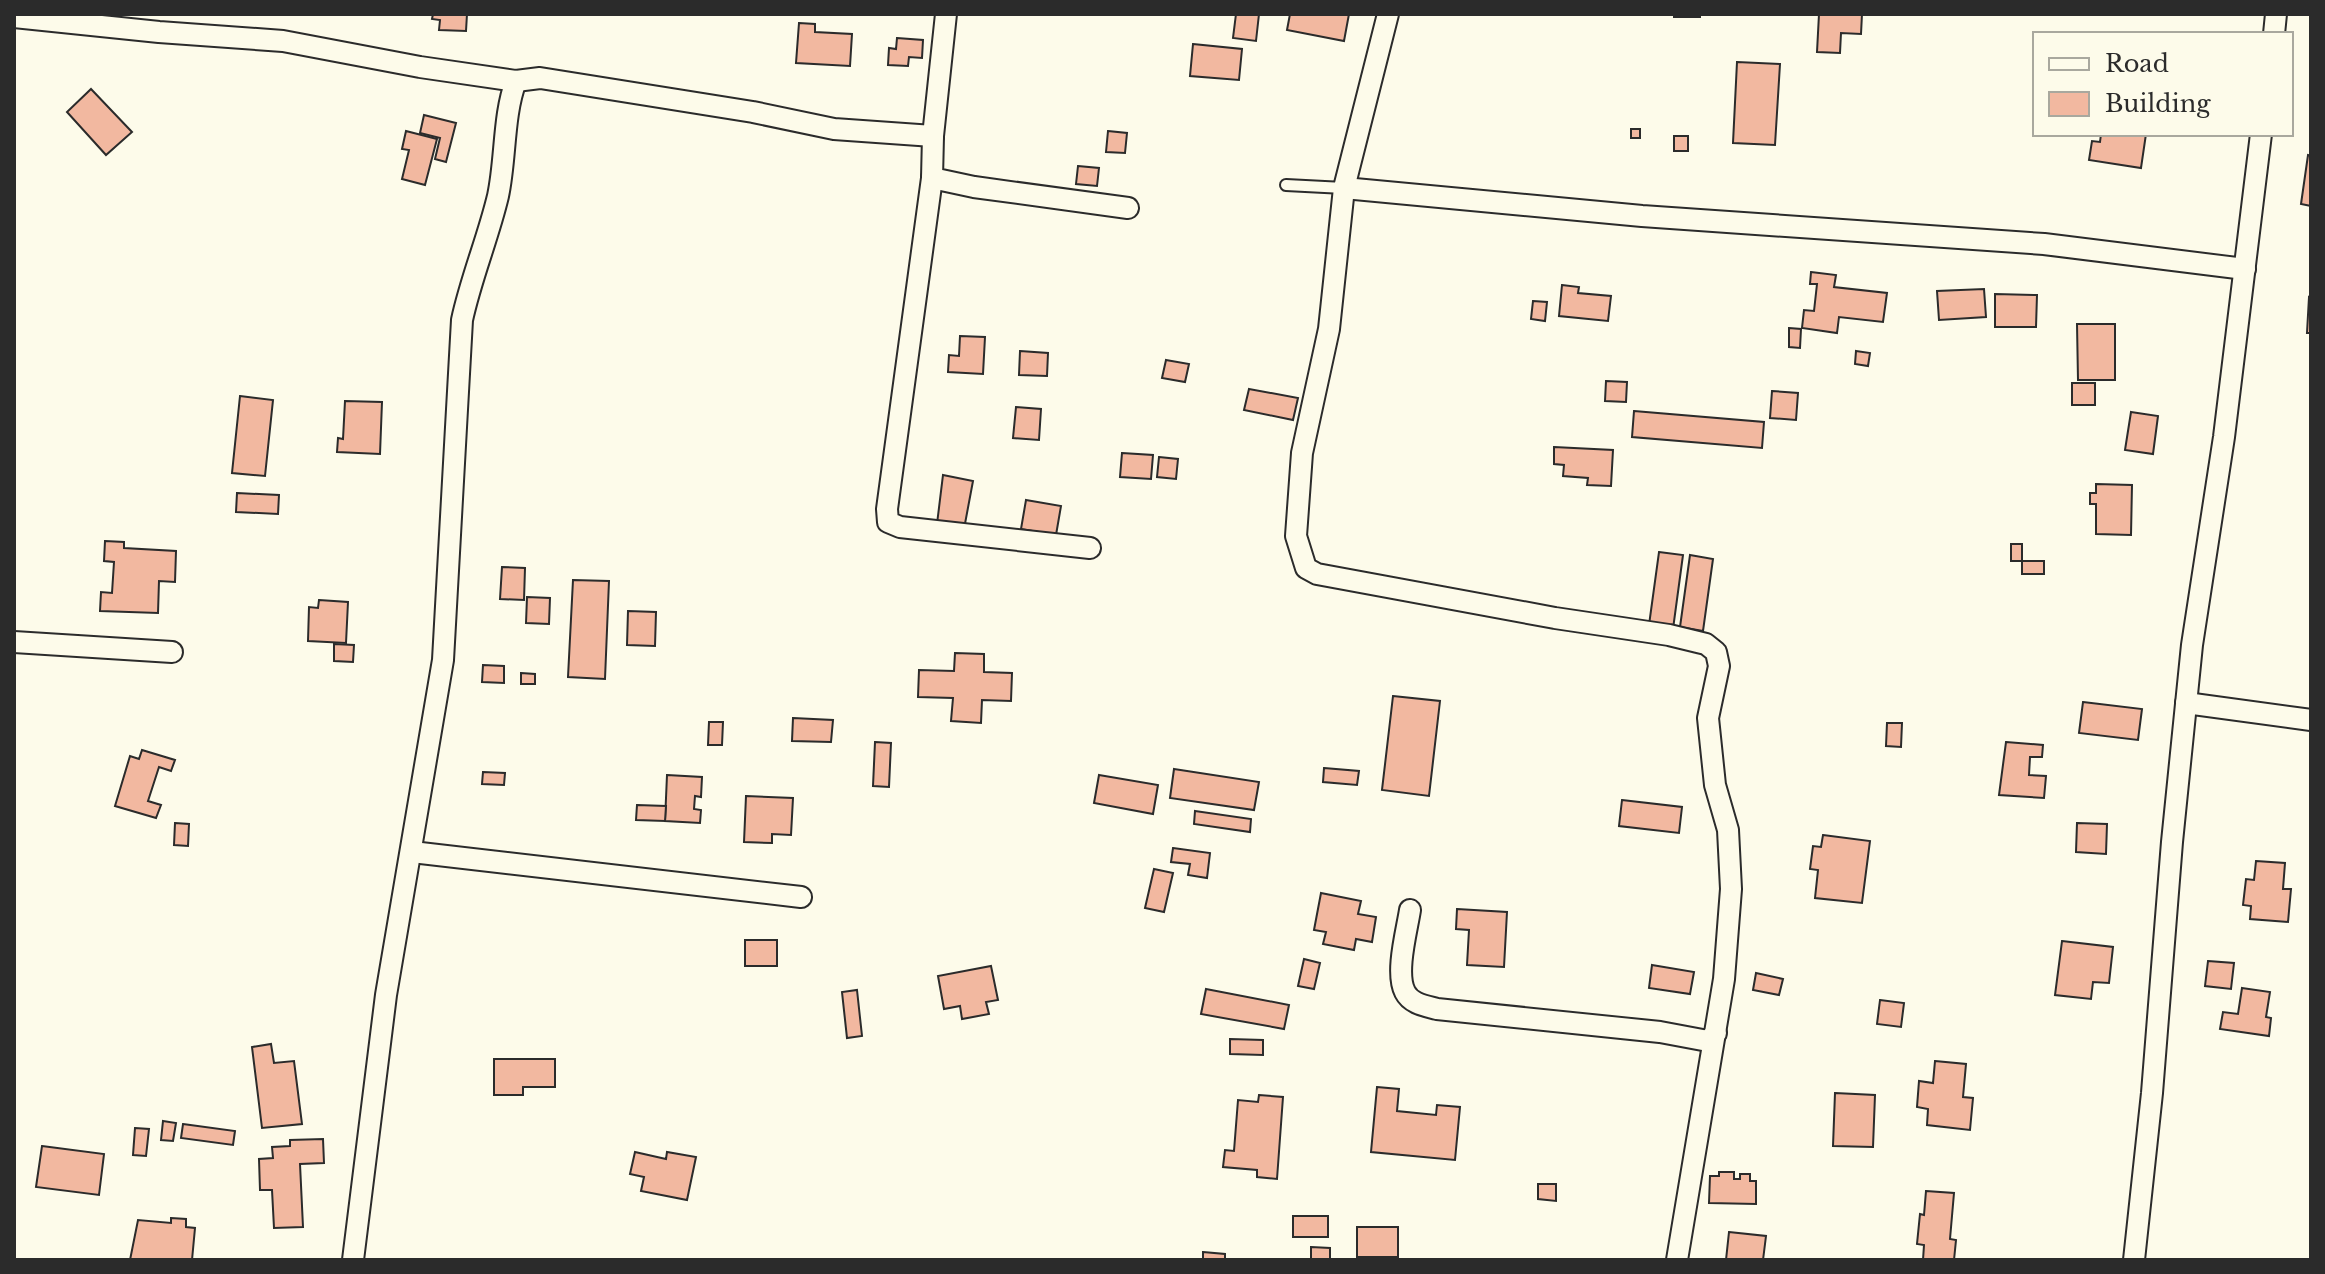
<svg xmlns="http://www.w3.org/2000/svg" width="2325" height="1274" viewBox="0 0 2325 1274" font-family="'Libre Baskerville',serif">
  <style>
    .building { fill: #f2b8a0; stroke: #2b2b2b; stroke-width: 2 }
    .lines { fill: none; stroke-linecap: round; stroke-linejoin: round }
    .lane-casing { stroke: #2b2b2b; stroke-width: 14 }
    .street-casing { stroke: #2b2b2b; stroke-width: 24 }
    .lane { stroke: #fdfbea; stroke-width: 10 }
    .street { stroke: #fdfbea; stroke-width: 20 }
  </style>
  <rect width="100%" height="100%" fill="#fdfbea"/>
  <g class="building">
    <path d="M433 14H467L466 31 439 30 440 20 432 19Z"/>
    <path d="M1236 14H1259L1256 41 1233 38Z"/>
    <path d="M1290 14H1349L1344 41 1287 30Z"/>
    <rect x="1674" y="14" width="26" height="3"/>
    <path d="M1819 14H1862L1861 34 1841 33 1840 53 1817 52Z"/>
    <path d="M799 23 815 24V32L852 34 850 66 796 63Z"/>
    <path d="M897 38 923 40 922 58 909 57 908 66 888 65 889 48 896 49Z"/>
    <path d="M1193 44 1242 49 1239 80 1190 76Z"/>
    <path d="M1737 62 1780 64 1775 145 1733 143Z"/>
    <path d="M91 89 132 132 106 155 67 112Z"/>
    <path d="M424 115 456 123 446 162 435 159 440 138 420 133Z"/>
    <rect x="1631" y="129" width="9" height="9"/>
    <path d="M406 131 437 139 425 185 402 179 409 150 402 149Z"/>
    <path d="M1108 131 1127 133 1125 153 1106 152Z"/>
    <path d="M2101 134H2146L2141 168 2089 160 2092 141 2100 142Z"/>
    <rect x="1674" y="136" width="14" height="15"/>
    <path d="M2308 155 2311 156V206L2301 204Z"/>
    <path d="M1078 166 1099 168 1097 186 1076 184Z"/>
    <path d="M1811 272 1836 275 1834 287 1887 293 1883 322 1839 317 1837 333 1802 328 1804 310 1814 311 1817 284H1810Z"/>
    <path d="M1562 285 1579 287 1578 293 1611 296 1608 321 1559 316Z"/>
    <path d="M1984 289 1986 317 1939 320 1937 291Z"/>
    <path d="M1995 294 2037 295 2036 327H1995Z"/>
    <path d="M2309 297 2311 298V333H2307Z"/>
    <path d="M1533 301 1547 302 1545 321 1531 319Z"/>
    <path d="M2077 324H2115V380H2078Z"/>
    <path d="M1789 328 1801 329 1800 348 1789 347Z"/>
    <path d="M960 336 985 337 983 374 948 372 949 355 959 356Z"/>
    <path d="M1020 351 1048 353 1047 376 1019 375Z"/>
    <path d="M1856 351 1870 353 1868 366 1855 364Z"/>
    <path d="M1166 360 1189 364 1185 382 1162 378Z"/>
    <path d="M1606 381 1627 382 1626 402 1605 401Z"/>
    <rect x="2072" y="383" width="23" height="22"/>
    <path d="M1249 389 1298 398 1293 420 1244 410Z"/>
    <path d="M1772 391 1798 393 1796 420 1770 418Z"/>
    <path d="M240 396 273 400 265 476 232 473Z"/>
    <path d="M345 401 382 402 380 454 337 452 338 438 343 439Z"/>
    <path d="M1016 407 1041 409 1039 440 1013 438Z"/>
    <path d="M1634 411 1764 422 1762 448 1632 437Z"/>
    <path d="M2131 412 2158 416 2153 454 2125 450Z"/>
    <path d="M1554 447 1613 450 1611 486 1587 485 1588 478 1563 476 1564 465 1554 464Z"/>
    <path d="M1122 453 1153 455 1151 479 1120 477Z"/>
    <path d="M1159 457 1178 459 1176 479 1157 477Z"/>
    <path d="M943 475 973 481 964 529 937 524Z"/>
    <path d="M2096 484 2132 485 2131 535 2096 534V504H2090V493H2096Z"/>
    <path d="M237 493 279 495 278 514 236 512Z"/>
    <path d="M1026 500 1061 506 1056 535 1021 529Z"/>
    <path d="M105 541 124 542V548L176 551 175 582 159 581 158 613 100 611 101 592 112 593 114 562 104 561Z"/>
    <rect x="2011" y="544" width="11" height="17"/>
    <path d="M1659 552 1683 555 1673 629 1649 625Z"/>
    <path d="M1690 555 1713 559 1703 631 1680 627Z"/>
    <rect x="2022" y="561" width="22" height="13"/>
    <path d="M502 567 525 568 524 600 500 599Z"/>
    <path d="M573 580 609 581 605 679 568 677Z"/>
    <path d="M527 597 550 598 549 624 526 623Z"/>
    <path d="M319 600 348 602 346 643 308 641 309 607 318 608Z"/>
    <path d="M628 611 656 612 655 646 627 645Z"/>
    <path d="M334 644 354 645 353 662 334 661Z"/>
    <path d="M955 653 984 654V672L1012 673 1011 701 982 700 981 723 951 721 953 698 918 697 919 670 954 671Z"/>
    <path d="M483 665 504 666V683L482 682Z"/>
    <path d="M521 673 535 674V684H521Z"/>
    <path d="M1393 696 1440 701 1429 796 1382 790Z"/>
    <path d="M2083 702 2142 709 2138 740 2079 733Z"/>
    <path d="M793 718 833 720 831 742 792 741Z"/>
    <path d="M709 722H723L722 745H708Z"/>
    <path d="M1887 723H1902L1901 747 1886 746Z"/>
    <path d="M875 742 891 743 889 787 873 786Z"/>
    <path d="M2006 742 2043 745 2042 757H2030L2029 775 2046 776 2044 798 1999 795Z"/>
    <path d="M142 750 175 760 171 771 159 767 148 801 161 805 156 818 115 806 130 756 139 759Z"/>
    <path d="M1324 768 1359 771 1357 785 1323 782Z"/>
    <path d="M1174 769 1259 782 1254 810 1170 798Z"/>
    <path d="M483 772 505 773 504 785 482 784Z"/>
    <path d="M667 775 702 777 701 797 695 796 694 809 701 810 700 823 665 821Z"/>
    <path d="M1099 775 1158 785 1153 814 1094 803Z"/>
    <path d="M746 796 793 798 791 835 772 834V843L744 842Z"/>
    <path d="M1622 800 1682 807 1679 833 1619 826Z"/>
    <path d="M637 805 666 806 665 821 636 820Z"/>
    <path d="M1195 811 1251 819 1250 832 1194 824Z"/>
    <path d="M175 823 189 824 188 846 174 845Z"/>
    <path d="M2077 823 2107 824 2106 854 2076 852Z"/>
    <path d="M1823 835 1870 841 1862 903 1815 898 1818 870 1810 869 1813 846 1821 847Z"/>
    <path d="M1173 848 1210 853 1207 878 1188 875 1190 864 1171 862Z"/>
    <path d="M2256 861 2285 863 2283 889H2291L2288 922 2250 919 2251 906 2243 905 2246 879 2254 880Z"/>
    <path d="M1154 869 1173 873 1164 912 1145 908Z"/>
    <path d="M1321 893 1361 901 1358 914 1376 917 1372 942 1356 939 1354 950 1323 944 1326 932 1314 930Z"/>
    <path d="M1457 909 1507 912 1504 967 1467 965 1469 930 1456 929Z"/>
    <rect x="745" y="940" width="32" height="26"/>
    <path d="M2062 941 2113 947 2109 983 2093 982 2091 999 2055 995Z"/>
    <path d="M1304 959 1320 963 1314 989 1298 986Z"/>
    <path d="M2208 961 2234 963 2231 989 2205 986Z"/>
    <path d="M1652 965 1694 972 1690 994 1649 988Z"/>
    <path d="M991 966 998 1000 986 1002 989 1014 962 1019 960 1006 944 1009 938 976Z"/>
    <path d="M1756 973 1783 979 1779 995 1753 990Z"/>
    <path d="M2242 988 2270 992 2266 1017 2271 1018 2269 1036 2220 1029 2223 1012 2238 1014Z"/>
    <path d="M1206 989 1289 1005 1284 1029 1201 1014Z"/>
    <path d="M857 990 862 1036 847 1038 842 992Z"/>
    <path d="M1880 1000 1904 1003 1901 1027 1877 1024Z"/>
    <path d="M1230 1039 1263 1040V1055L1230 1054Z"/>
    <path d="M271 1044 274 1063 294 1061 302 1124 262 1128 252 1047Z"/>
    <path d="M494 1059H555V1087H523V1095H494Z"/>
    <path d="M1935 1061 1966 1064 1963 1097 1973 1098 1970 1130 1927 1125 1928 1109 1917 1107 1919 1081 1933 1083Z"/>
    <path d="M1377 1087 1399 1089 1397 1111 1436 1115 1437 1105 1460 1107 1455 1160 1371 1152Z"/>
    <path d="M1835 1093 1875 1095 1873 1147 1833 1146Z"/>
    <path d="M1259 1095 1283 1097 1277 1179 1257 1177V1170L1223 1167 1225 1150 1234 1151 1238 1100 1258 1102Z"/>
    <path d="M163 1121 176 1123 173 1141 161 1140Z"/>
    <path d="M183 1124 235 1131 233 1145 181 1138Z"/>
    <path d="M135 1128 149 1129 146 1156 133 1155Z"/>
    <path d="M323 1139 324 1163 300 1164 303 1227 274 1228 272 1190H260L259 1159 273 1158 272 1147 290 1146V1140Z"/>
    <path d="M42 1146 104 1154 99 1195 36 1187Z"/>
    <path d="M635 1152 666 1159 667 1152 696 1157 687 1200 641 1191 644 1177 630 1174Z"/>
    <path d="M1719 1172H1734V1179H1740V1174H1750V1181H1756V1204L1709 1203 1710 1176H1719Z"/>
    <path d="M1538 1184H1556V1201L1538 1199Z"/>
    <path d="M1926 1191 1954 1193 1950 1239 1956 1240 1954 1260H1923L1924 1245 1917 1244 1920 1214 1924 1215Z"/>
    <rect x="1293" y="1216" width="35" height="21"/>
    <path d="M171 1218 186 1219V1227L195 1228 192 1260H130L138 1220 171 1223Z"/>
    <rect x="1357" y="1227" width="41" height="30"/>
    <path d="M1729 1232 1766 1236 1763 1260H1726Z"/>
    <path d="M1311 1247 1330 1248V1260H1311Z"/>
    <path d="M1203 1252 1225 1254V1260H1203Z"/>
  </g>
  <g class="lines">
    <g class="lane-casing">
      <path id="lane" d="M1286 185 1344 188"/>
    </g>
    <g class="street-casing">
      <g id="street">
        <path d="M946 14 933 136 932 178 974 187 1128 208"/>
        <path d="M1388 14 1344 188 1329 329 1302 453 1296 536 1306 568 1317 574 1555 618 1669 635 1706 644 1716 652 1719 666 1708 718 1715 785 1728 830 1731 889 1724 979 1677 1260"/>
        <path d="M14 17 159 32 283 41 420 67 516 81 540 78 753 112 834 129 933 136"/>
        <path d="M2274 34 2276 14"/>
        <path d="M932 178 887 509 888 522 900 527 1090 548"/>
        <path d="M1344 188 1642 216 2044 244 2245 269"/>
        <path d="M14 642 172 652"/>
        <path d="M2186 703 2311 720"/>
        <path d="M412 852 801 897"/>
        <path d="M1410 910C1407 930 1395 973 1405 992 1411 1004 1426 1006 1437 1009L1660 1032 1708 1041 1716 1033"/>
        <path d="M353 1260 386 995 443 660 462 320C471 278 488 238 498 196 506 159 503 115 516 81"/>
        <path d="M2134 1260 2152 1093 2172 842 2192 645 2224 437 2261 134"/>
      </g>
    </g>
    <use href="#lane" class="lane"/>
    <use href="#street" class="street"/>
  </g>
  <rect width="2325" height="1274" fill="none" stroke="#2b2b2b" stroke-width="32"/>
  <rect x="2033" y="32" width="260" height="104" fill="#fdfbea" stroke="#a9a89e" stroke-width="2"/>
  <rect x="2049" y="58" width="40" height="12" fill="#fdfbea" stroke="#a9a89e" stroke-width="2"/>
  <text x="2105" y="72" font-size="24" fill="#2b2b2b">Road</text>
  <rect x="2049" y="92" width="40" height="24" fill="#f2b8a0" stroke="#a9a89e" stroke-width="2"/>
  <text x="2105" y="112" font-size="24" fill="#2b2b2b">Building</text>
</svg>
